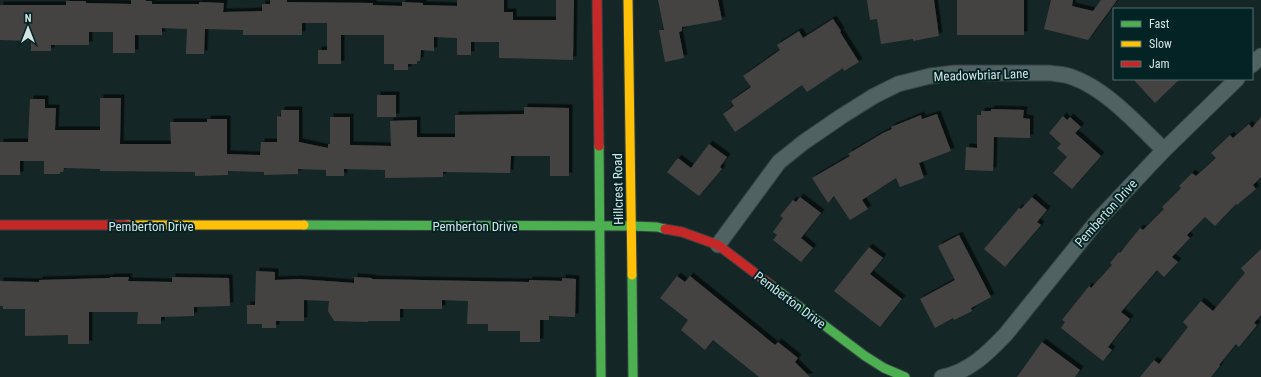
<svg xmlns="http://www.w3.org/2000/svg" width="1261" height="377" viewBox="0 0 1261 377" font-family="'Roboto Condensed',sans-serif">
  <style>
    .building { fill: #444343; filter: url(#shadow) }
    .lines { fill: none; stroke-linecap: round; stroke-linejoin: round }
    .street-casing { stroke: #354343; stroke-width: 17 }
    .fast-casing { stroke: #354343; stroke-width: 11 }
    .slow-casing { stroke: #354343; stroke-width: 11 }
    .jam-casing { stroke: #354343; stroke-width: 11 }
    .street { stroke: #506262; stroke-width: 15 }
    .fast { stroke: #4caf50; stroke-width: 9 }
    .slow { stroke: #ffc107; stroke-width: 9 }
    .jam { stroke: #c62828; stroke-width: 9 }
    .labels { text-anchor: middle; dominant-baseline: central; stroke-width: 4; stroke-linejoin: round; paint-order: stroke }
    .street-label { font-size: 13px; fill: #d2e4e3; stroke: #032324 }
  </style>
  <defs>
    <filter id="shadow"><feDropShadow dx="3.5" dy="-3.5" stdDeviation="0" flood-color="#0009"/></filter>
  </defs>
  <rect width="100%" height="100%" fill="#152626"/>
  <g class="building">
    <path d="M131 0H146V1H152V4H199V2L224 3 223 12 262 11V4H270V0H287V2L373 3V5L402 6V2L423 3V5L457 6V0H504V12H513V20H556V0H574L573 60 499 58V42H471V55H457V38L434 37V51L421 50 420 61H417V64H408V70H394V64H384V35H341V64H318V50H327V23H302V35H243V30L205 29 204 54H186L187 29 162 28V35H135V53H113V32H89V45H51V51H31V41L0 40V5H66V1H86V3L131 4Z"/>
    <path d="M658 0H718L722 20 682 27V31L679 32 684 58 665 62 659 30H664Z"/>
    <path d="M867 0H934L939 36 913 41V39L881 44 877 19 870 20Z"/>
    <rect x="957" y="0" width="67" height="35"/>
    <path d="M1051 0H1073L1072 6 1093 11 1101 0H1117L1088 40 1044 29Z"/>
    <path d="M833 19 841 31 840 32 859 62 844 71 843 68 807 92 802 85 735 132 723 114 734 106 731 101 751 87 743 76 780 50 777 45 799 31 803 38Z"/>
    <path d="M1133 79H1180L1155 103Z"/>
    <rect x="377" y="95" width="19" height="22"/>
    <path d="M100 98H121L120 144H171L170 122H207V119H227V154L260 155 261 142H277V116L281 117V110H299V142L328 148V144H330V117H350V145L391 146 390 121 417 120V137H455V115L524 114V107L569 108V176H550V156H511L510 173 443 172V177L385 178V170L344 169V176H326V170L298 169V174L264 175V172L228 171V175L195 176V172L100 171V169L64 168 63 172H60V174H44V161H20V175H0V142H28L30 99H45V108H56L55 130H100Z"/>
    <path d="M991 109 1024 110 1023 118 1030 119V138L994 137 993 171 965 170 966 147 977 148V115H981V111H991Z"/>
    <path d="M937 114 951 151 919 163 924 178 900 187 896 178 862 200 868 209 850 220 834 196 828 203 812 178 850 156 848 154 883 133 892 129 891 127 921 115 922 119Z"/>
    <path d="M1063 116 1067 120 1070 117 1081 127 1075 133 1101 156 1072 189 1053 173 1067 157 1057 148 1061 144 1049 133Z"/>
    <path d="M1261 117V177L1253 185 1256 189 1237 205 1236 204 1215 226 1205 217 1187 235 1190 238 1172 257 1178 262 1164 277 1157 270 1121 312 1130 319 1108 347 1112 350 1103 361 1061 328 1065 322 1062 320 1089 286 1091 288 1112 265 1110 263 1119 252 1120 253 1140 228 1143 230 1164 209 1162 207 1181 188 1179 186 1192 173 1196 176 1216 158 1211 153 1230 135 1233 138 1249 124 1252 128Z"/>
    <path d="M709 144 727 157 720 167 722 169 699 196 667 172 678 158 691 168Z"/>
    <path d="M800 197 821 213 801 238 813 248 801 262 773 240 777 235 773 232 783 218 780 216 793 200 796 202Z"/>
    <path d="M1032 197 1047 210 1037 222 1041 225 1005 267 984 249 1019 208 1021 209Z"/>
    <path d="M959 235 991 297 971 308 972 311 954 320 953 318 935 328 920 299 955 280 938 246Z"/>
    <path d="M869 247 883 258 870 274 902 299 880 327 834 291Z"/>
    <path d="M1261 249V315L1254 323 1257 325 1239 347 1236 344 1219 365 1220 366 1211 377H1140L1154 360 1159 364 1188 327 1183 322 1201 301 1213 311 1245 273 1241 268Z"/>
    <path d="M256 271 275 272V280L299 279 354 283V277L372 278V279L529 282V280L562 281V278L576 279 575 317 549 316V320H540V342H520V331H488V324H467L468 301 442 300V309H400V321H368V322L334 321 328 311 329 301 304 300V321H276V328H262V324H247V305H255Z"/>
    <path d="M677 276 685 282 690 276 775 345 778 342 798 358 795 362 810 377H759L713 340 705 350 681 330 688 320 660 298Z"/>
    <path d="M110 277H129L128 281 172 282V277L229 278 230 306 194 307V316L161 317V324H137L138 312H89V344H68V335L25 336V309H3V306H0V281L39 282V280L110 278Z"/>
    <path d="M1042 342 1080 370 1075 377H1017Z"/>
  </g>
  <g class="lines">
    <g class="street-casing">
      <g id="street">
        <path d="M1252 65 1261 56"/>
        <path d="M718 245 779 162 804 142 842 116 874 96 898 84 930 76 955 73H1050C1055 74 1060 74 1065 75 1102 84 1137 124 1164 150"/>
        <path d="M942 377C969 372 988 353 1006 334L1098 220 1164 150 1237 79"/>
      </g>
    </g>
    <g class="fast-casing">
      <g id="fast">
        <path d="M599 146 601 377"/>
        <path d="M304 225 631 226 657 227 665 229"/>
        <path d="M632 275 633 377"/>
        <path d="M772 286 865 356 884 368 905 377"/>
      </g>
    </g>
    <g class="slow-casing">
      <g id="slow">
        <path d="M628 0 632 275"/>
        <path d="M127 225H304"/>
      </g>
    </g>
    <g class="jam-casing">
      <g id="jam">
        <path d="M597 0 599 146"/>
        <path d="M0 225H127"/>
        <path d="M665 229 682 232 718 245 772 286"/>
      </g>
    </g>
    <use href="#street" class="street"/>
    <use href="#fast" class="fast"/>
    <use href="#slow" class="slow"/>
    <use href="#jam" class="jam"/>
  </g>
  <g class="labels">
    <g class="street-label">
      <text transform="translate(981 75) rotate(-2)">Meadowbriar Lane</text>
      <text transform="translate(618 189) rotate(-91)">Hillcrest Road</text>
      <text transform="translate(1106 213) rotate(-48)">Pemberton Drive</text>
      <text x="151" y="226">Pemberton Drive</text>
      <text x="475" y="226">Pemberton Drive</text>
      <text transform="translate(790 300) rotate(37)">Pemberton Drive</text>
    </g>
  </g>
  <rect x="1113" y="8" width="140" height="72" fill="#032324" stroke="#567070"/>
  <rect x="1121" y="21" width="20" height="6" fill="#4caf50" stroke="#567070"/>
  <text x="1149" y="28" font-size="12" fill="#d2e4e3">Fast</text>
  <rect x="1121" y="41" width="20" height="6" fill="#ffc107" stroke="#567070"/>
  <text x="1149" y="48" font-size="12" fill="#d2e4e3">Slow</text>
  <rect x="1121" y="61" width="20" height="6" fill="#c62828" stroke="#567070"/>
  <text x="1149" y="68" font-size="12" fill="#d2e4e3">Jam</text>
  <g transform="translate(28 28)" stroke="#032324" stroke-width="3" paint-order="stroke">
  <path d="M0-3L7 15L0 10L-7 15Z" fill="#d2e4e3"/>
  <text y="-6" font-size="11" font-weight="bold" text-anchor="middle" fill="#d2e4e3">N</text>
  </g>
</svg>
